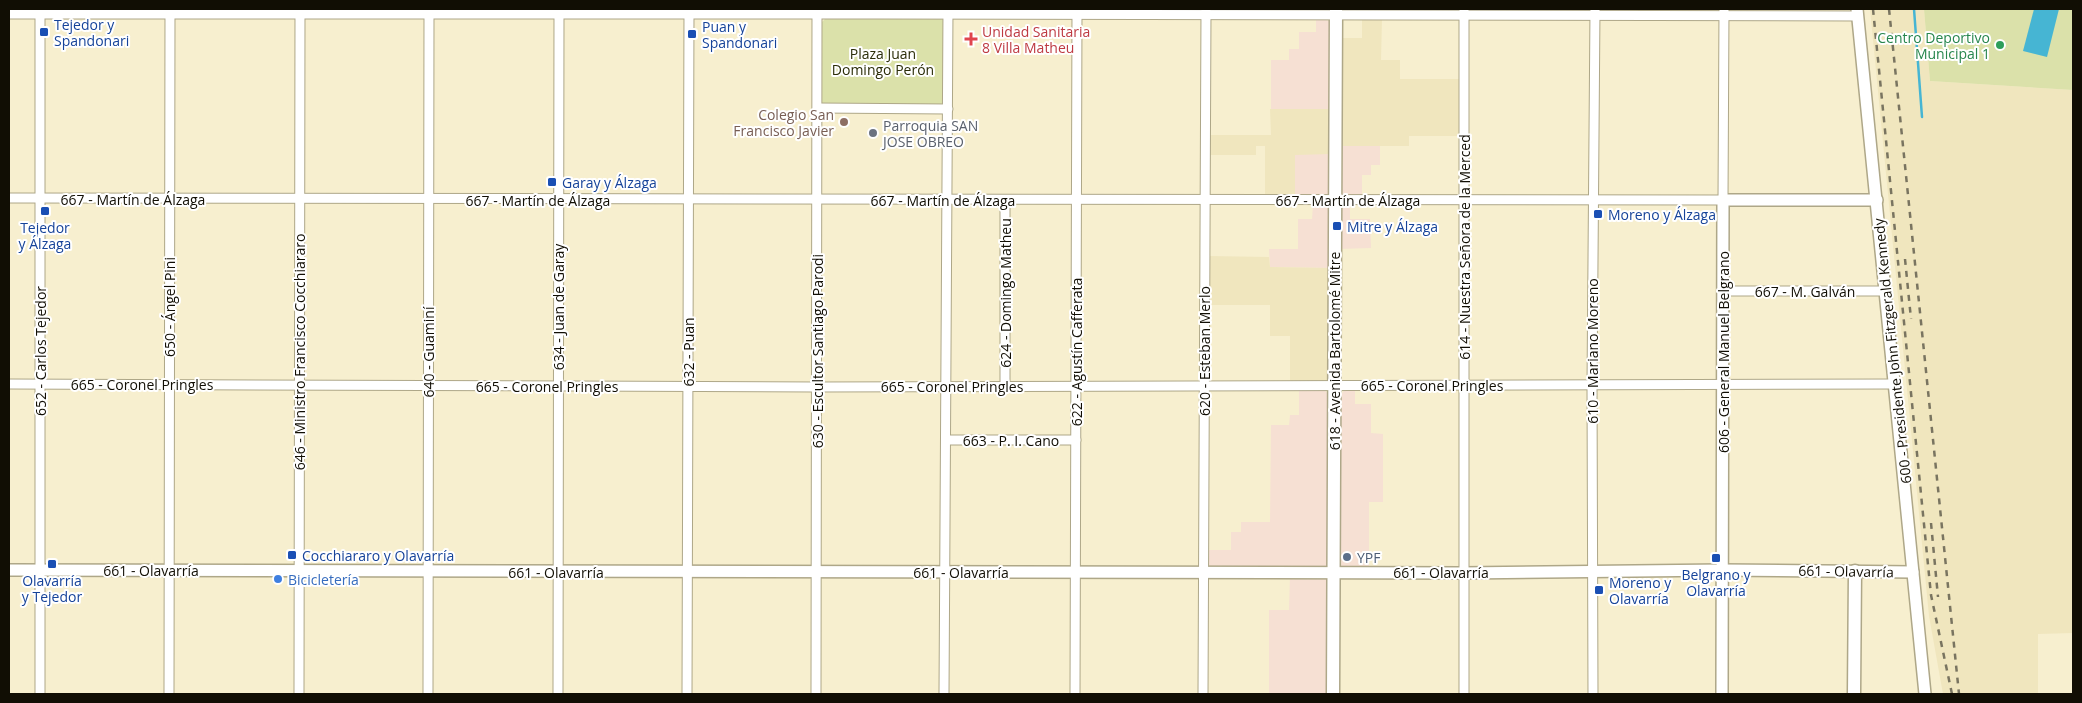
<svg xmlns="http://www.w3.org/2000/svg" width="2082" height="703" viewBox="0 0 2082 703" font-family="'Open Sans',sans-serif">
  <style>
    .commercial { fill: #f6e0d3 }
    .built { fill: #f0e6be }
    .green { fill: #dbe1aa }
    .water { fill: #46b5d3 }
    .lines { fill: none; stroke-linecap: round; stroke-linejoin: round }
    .stream { stroke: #46b5d3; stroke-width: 2.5 }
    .minor-casing { stroke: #aea788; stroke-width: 11 }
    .tertiary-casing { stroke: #aea788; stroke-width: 14 }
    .secondary-casing { stroke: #aea788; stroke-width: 15 }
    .minor { stroke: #fff; stroke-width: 9 }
    .tertiary { stroke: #fff; stroke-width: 11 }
    .secondary { stroke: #fff; stroke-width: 12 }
    .rail { stroke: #797460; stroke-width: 2.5; stroke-dasharray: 6 6; stroke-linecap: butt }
    .transit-dot { fill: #1a4fb4; stroke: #fff; stroke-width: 2 }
    .health-dot { fill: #e0444e; stroke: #fff; stroke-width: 2 }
    .leisure-dot { fill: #2e9e5b; stroke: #fff; stroke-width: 2 }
    .education-dot { fill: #8d6e63; stroke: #fff; stroke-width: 2 }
    .worship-dot { fill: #6b7280; stroke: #fff; stroke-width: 2 }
    .service-dot { fill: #5c6f8a; stroke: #fff; stroke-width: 2 }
    .shop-dot { fill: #3f7fe0; stroke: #fff; stroke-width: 2 }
    .labels { text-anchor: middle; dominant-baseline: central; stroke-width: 4; stroke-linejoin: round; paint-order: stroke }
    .transit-label { font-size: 14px; fill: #164399; stroke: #fff; text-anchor: start }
    .health-label { font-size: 14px; fill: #be3a42; stroke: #fff; text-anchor: start }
    .leisure-label { font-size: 14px; fill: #27864d; stroke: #fff; text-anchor: end }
    .park-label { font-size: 14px; fill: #2b2d08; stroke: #fff }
    .education-label { font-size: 14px; fill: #785e54; stroke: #fff; text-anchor: end }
    .worship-label { font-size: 14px; fill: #5b616d; stroke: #fff; text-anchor: start }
    .street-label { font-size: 14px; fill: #110e04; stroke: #fff }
    .service-label { font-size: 14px; fill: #4e5e75; stroke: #fff; text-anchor: start }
    .shop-label { font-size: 14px; fill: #366cbe; stroke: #fff; text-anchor: start }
  </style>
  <rect width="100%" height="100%" fill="#f7efcf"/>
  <g class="commercial">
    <path d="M1316 18 1330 21 1331 109H1271V60H1289V49H1299V32H1316Z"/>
    <path d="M1340 146H1380V165H1371V175H1362V197L1341 195Z"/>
    <path d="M1295 154H1330V192L1328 195 1295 196Z"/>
    <path d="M1350 204V219H1370L1371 248 1339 249 1340 207Z"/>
    <path d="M1313 205H1326L1330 209V268L1270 267 1269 249H1298V219H1312Z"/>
    <path d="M1345 390H1355V404H1371V433L1383 434V502H1369V568H1343L1340 565V395Z"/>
    <path d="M1299 391H1325L1329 394 1328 564 1325 567H1211L1209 565V550H1231V532H1241V522H1270L1271 425H1289L1290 415H1299Z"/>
    <path d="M1290 575 1329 578V694H1269V610H1289Z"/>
  </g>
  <g class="built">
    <path d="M1870 9H1924L1930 81 2073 90V633L2038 634V694H1943L1929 616Z"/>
    <path d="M1362 18H1382L1381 60H1400V79H1460L1459 136H1409V146H1340L1341 38H1362Z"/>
    <path d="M1270 109H1331L1330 154 1295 155V196H1265V146H1256V155H1209V135H1271Z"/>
    <path d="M1209 256 1269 257 1270 267 1330 268V379L1328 382 1290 383V336H1270V305H1209Z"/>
  </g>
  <g class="green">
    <path d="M1924 9H2073V90L1930 81Z"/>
    <path d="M826 18H939L943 20 944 99 942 104 822 105V22Z"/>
  </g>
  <path class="water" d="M2034 9H2059L2047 57 2023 51Z"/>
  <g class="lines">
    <path class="stream" d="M1914 9 1922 117"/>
    <g class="minor-casing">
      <g id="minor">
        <path d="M40 9V694"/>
        <path d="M9 14H876L1858 16"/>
        <path d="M818 108 948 109"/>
        <path d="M9 198 1723 200 1724 9"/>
        <path d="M1005 200V385"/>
        <path d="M1724 291H1886"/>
        <path d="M9 384 817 387 1895 384"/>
        <path d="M946 440H1076"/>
        <path d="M169 694 170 9"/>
        <path d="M299 694 300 9"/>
        <path d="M428 694 429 10"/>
        <path d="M558 694 559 9"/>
        <path d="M687 694 689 9"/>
        <path d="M816 694 817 9"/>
        <path d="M944 694 948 10"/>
        <path d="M1075 694 1077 9"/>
        <path d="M1203 694 1206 10"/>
        <path d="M1464 694V9"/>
        <path d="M1593 694 1592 385 1595 9"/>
      </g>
    </g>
    <g class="tertiary-casing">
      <g id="tertiary">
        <path d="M1857 9 1925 694"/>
        <path d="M9 570 1463 573 1722 570 1913 572"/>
        <path d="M1722 694 1723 200H1877"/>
      </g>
    </g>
    <g class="secondary-casing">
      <g id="secondary">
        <path d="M1333 694 1336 9"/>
        <path d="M1854 694 1855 571"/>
      </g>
    </g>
    <use href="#minor" class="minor"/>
    <use href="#tertiary" class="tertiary"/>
    <use href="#secondary" class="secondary"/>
    <g class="rail">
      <path d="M1873 9 1931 595 1952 694"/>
      <path d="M1889 9 1959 694"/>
      <path d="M1905 259 1911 319"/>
      <path d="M1931 523 1938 597"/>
    </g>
  </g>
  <g class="transit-dot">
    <rect x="39" y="27" width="10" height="10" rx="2.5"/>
    <rect x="687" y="29" width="10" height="10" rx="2.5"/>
    <rect x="547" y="177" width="10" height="10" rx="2.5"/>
    <rect x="40" y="206" width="10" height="10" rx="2.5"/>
    <rect x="1593" y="209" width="10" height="10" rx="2.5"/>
    <rect x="1332" y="221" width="10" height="10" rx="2.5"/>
    <rect x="287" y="550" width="10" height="10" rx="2.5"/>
    <rect x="1711" y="553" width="10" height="10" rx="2.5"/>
    <rect x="47" y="559" width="10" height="10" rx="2.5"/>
    <rect x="1594" y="585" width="10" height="10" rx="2.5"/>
  </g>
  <path class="health-dot" d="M968.5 31.5h5v5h5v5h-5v5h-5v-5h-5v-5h5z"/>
  <circle class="leisure-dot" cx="2000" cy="45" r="5"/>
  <circle class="education-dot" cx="844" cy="122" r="5"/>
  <circle class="worship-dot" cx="873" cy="133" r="5"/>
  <circle class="service-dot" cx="1347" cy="557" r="5"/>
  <circle class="shop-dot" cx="278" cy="579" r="5"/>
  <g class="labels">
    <g class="transit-label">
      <text x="54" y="24">Tejedor y<tspan x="54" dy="16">Spandonari</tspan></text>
      <text x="702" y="26">Puan y<tspan x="702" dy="16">Spandonari</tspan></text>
      <text x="562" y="182">Garay y Álzaga</text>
      <text x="1608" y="214">Moreno y Álzaga</text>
      <text x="1347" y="226">Mitre y Álzaga</text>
      <text x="45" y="227" text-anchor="middle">Tejedor<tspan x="45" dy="16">y Álzaga</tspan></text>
      <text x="302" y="555">Cocchiararo y Olavarría</text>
      <text x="1716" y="574" text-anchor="middle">Belgrano y<tspan x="1716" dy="16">Olavarría</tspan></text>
      <text x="52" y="580" text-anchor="middle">Olavarría<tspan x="52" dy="16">y Tejedor</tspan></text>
      <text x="1609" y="582">Moreno y<tspan x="1609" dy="16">Olavarría</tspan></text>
    </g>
    <g class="health-label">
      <text x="982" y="31">Unidad Sanitaria<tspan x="982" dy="16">8 Villa Matheu</tspan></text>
    </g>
    <g class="leisure-label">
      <text x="1990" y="37">Centro Deportivo<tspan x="1990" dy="16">Municipal 1</tspan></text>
    </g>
    <g class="park-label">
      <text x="883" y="53">Plaza Juan<tspan x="883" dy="16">Domingo Perón</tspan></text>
    </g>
    <g class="education-label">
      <text x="834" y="114">Colegio San<tspan x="834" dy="16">Francisco Javier</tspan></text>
    </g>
    <g class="worship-label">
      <text x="883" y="125">Parroquia SAN<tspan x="883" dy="16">JOSE OBREO</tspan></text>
    </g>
    <g class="street-label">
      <text x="133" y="199">667 - Martín de Álzaga</text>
      <text x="538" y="200">667 - Martín de Álzaga</text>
      <text x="943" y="200">667 - Martín de Álzaga</text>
      <text x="1348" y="200">667 - Martín de Álzaga</text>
      <text transform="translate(1464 247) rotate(-90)">614 - Nuestra Señora de la Merced</text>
      <text x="1805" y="291">667 - M. Galván</text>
      <text transform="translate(1005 293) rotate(-90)">624 - Domingo Matheu</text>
      <text transform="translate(169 307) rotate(-90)">650 - Ángel Pini</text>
      <text transform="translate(558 307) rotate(-90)">634 - Juan de Garay</text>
      <text transform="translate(40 351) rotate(-90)">652 - Carlos Tejedor</text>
      <text transform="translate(817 351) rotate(-90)">630 - Escultor Santiago Parodi</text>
      <text transform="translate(1204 351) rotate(-90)">620 - Esteban Merlo</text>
      <text transform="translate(1334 351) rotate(-90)">618 - Avenida Bartolomé Mitre</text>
      <text transform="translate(1592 351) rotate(-90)">610 - Mariano Moreno</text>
      <text transform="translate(1892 351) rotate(-96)">600 - Presidente John Fitzgerald Kennedy</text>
      <text transform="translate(299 352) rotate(-90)">646 - Ministro Francisco Cocchiararo</text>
      <text transform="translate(428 352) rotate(-90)">640 - Guaminí</text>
      <text transform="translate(688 352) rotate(-90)">632 - Puan</text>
      <text transform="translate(1076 352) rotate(-90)">622 - Agustín Cafferata</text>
      <text transform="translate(1723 352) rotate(-90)">606 - General Manuel Belgrano</text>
      <text x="142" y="384">665 - Coronel Pringles</text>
      <text x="1432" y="385">665 - Coronel Pringles</text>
      <text x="547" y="386">665 - Coronel Pringles</text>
      <text x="952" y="386">665 - Coronel Pringles</text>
      <text x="1011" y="440">663 - P. I. Cano</text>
      <text x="151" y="570">661 - Olavarría</text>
      <text transform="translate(1846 571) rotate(1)">661 - Olavarría</text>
      <text x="556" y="572">661 - Olavarría</text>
      <text x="961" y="572">661 - Olavarría</text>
      <text x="1441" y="572">661 - Olavarría</text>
    </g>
    <g class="service-label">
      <text x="1357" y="557">YPF</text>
    </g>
    <g class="shop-label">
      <text x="288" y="579">Bicicletería</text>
    </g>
  </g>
  <rect width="2082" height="703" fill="none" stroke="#110e04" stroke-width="20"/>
</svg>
